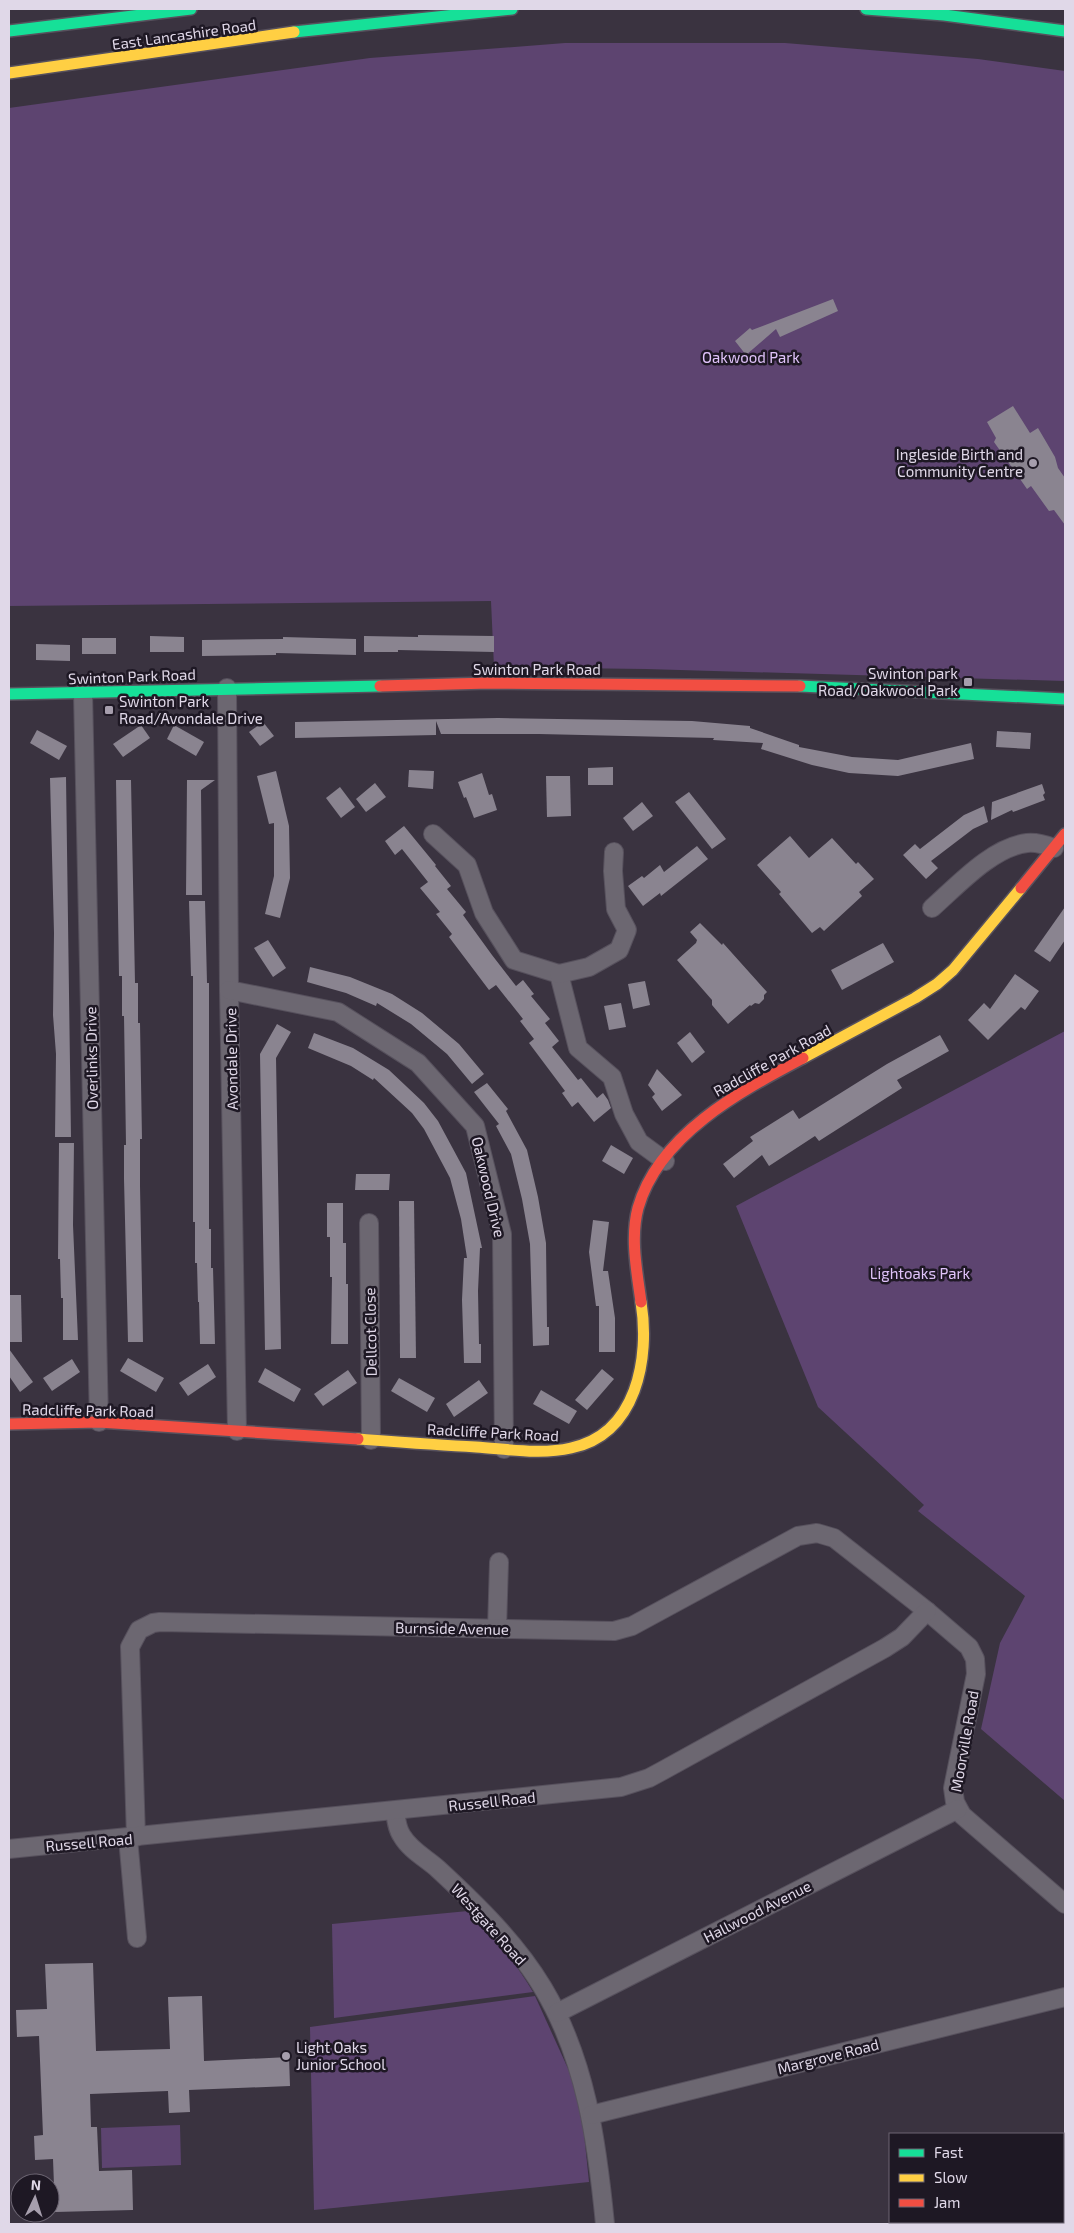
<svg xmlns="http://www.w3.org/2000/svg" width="1074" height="2233" viewBox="0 0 1074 2233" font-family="'Exo 2',sans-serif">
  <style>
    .green { fill: #5d4470 }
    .building { fill: #8a8490 }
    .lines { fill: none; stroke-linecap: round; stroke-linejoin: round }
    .street-casing { stroke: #57515d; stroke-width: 20 }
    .fast-casing { stroke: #57515d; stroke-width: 14 }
    .slow-casing { stroke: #57515d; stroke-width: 14 }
    .jam-casing { stroke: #57515d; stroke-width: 14 }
    .street { stroke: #6c6771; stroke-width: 18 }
    .fast { stroke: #16e098; stroke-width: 11 }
    .slow { stroke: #ffcf43; stroke-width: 11 }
    .jam { stroke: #f24e42; stroke-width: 11 }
    .poi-dot { fill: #a69ead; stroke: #1e1824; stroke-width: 2 }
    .labels { text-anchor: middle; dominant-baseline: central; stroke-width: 5; stroke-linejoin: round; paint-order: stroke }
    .street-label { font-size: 15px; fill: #e0d8e8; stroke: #1e1824 }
    .park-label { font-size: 15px; fill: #e0c3fa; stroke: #1e1824 }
    .poi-label { font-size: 15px; fill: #e0d8e8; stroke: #1e1824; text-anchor: end }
  </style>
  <rect width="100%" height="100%" fill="#3a3340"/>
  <g class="green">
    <path d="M565 43H785L978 59 1065 71V681L646 669 494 667 491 601 9 606V108L370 58Z"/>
    <path d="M1065 1031V1801L981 1729 1000 1643 1025 1596 918 1511 924 1505 818 1407 736 1206Z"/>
    <path d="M468 1911C492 1936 515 1961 533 1992L334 2018 332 1924Z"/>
    <path d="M535 1996 580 2095 589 2182 314 2210 310 2027Z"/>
    <path d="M180 2125 181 2165 102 2168 101 2128Z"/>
  </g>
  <g class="building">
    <path d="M833 299 838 311 780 337 776 329 746 355 735 341 750 328 752 330Z"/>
    <path d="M1013 406 1030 433 1038 428 1055 457 1058 468 1065 478V525L1054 510 1049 511 1031 486 1027 489 994 442 996 438 987 422Z"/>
    <path d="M418 635 494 636V652L398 650V652H364V636L418 637Z"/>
    <path d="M150 636 184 637V652H150Z"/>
    <path d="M283 637 356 639V655L276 653V655L202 656V640L283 639Z"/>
    <rect x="82" y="638" width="34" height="16"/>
    <path d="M36 644 70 645V661L36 660Z"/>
    <path d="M498 718 692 721 750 726V728L799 745V747L852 757 898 760 971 743 974 759 898 776 849 773 812 765 761 749 763 743 713 740 714 738 539 734H441L436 721V735L295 738V722Z"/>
    <path d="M263 722 274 736 260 746 249 732Z"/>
    <path d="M141 725 150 738 123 757 113 744Z"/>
    <path d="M174 725 204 742 196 756 167 739Z"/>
    <path d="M37 730 67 746 59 760 30 743Z"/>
    <path d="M997 731 1031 733 1030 749 996 747Z"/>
    <path d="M613 767V785H588V768Z"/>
    <path d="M409 770 434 771 433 789 408 787Z"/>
    <path d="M276 771 289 826 290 878 280 918 265 914 274 876V823L269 824 257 776Z"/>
    <path d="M482 773 489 795 492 794 497 810 474 818 466 797 464 798 458 782Z"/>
    <path d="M546 776H570L571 816 547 817Z"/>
    <path d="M66 777 71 1137H55L56 1054 53 1015 54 933 50 778Z"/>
    <path d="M116 780H131L135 983H138V1023H140L142 1139H140V1186L143 1342H128L124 1179V1145H126L124 1016H122V976H119Z"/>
    <path d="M187 780H215L201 790 202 895H186Z"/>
    <path d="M375 783 386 797 366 812 356 799Z"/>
    <path d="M1042 784 1045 793 1043 795 1045 800 1013 812 1012 810 991 820 992 802Z"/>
    <path d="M340 787 355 807 341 818 326 798Z"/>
    <path d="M689 792 726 839 712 849 675 802Z"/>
    <path d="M642 802 653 816 633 831 623 818Z"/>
    <path d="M984 806 988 822 973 829 931 861 938 868 926 879 903 855 915 844 920 849 964 815Z"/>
    <path d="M404 826 436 865 435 866 451 886 447 889 466 912 463 915 492 955 516 986 523 980 534 994 531 996 550 1019 545 1023 559 1041 552 1047 578 1080 581 1078 597 1098 603 1093 608 1100 611 1108 594 1122 578 1102 572 1107 562 1093 565 1091 529 1043 534 1039 520 1021 523 1019 496 985 489 990 449 937 452 934 436 914 440 912 420 888 428 882 402 849 395 855 385 841Z"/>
    <path d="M790 836 809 858 832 838 856 864 858 862 874 879 859 892 862 896 824 931 820 927 812 933 779 894 781 892 757 865Z"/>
    <path d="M697 846 708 859 661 896 660 893 643 906 628 886 642 876 644 878 660 865 664 872Z"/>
    <path d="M189 901H205L207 983H209V1229H211V1268H213L215 1344H200L199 1302H198L197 1263H195V1222H193V976H191Z"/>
    <path d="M1065 907V940L1050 962 1034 951Z"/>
    <path d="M700 923 722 945 723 943 767 992 764 995V999L759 1004 755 1003 751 1006 750 1005 728 1024 712 1005V1000L677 960 696 943 697 940 690 932Z"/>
    <path d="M268 940 286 968 273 977 254 948Z"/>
    <path d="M883 943 894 962 842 990 831 970Z"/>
    <path d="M310 967 350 977 392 994 422 1013 459 1044 484 1074 472 1084 447 1054 411 1024 377 1003 376 1006 346 993 307 982Z"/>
    <path d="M1015 974 1039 991 1025 1010 1021 1007 988 1040 968 1020 984 1003 990 1009Z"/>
    <path d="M645 981 650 1005 633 1009 628 984Z"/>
    <path d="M621 1003 626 1027 609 1030 604 1006Z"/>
    <path d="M277 1024 291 1032 276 1058 281 1349 265 1350 260 1054Z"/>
    <path d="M690 1032 705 1052 692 1063 677 1043Z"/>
    <path d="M314 1033 353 1048 389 1070 424 1103 438 1121 466 1173 482 1248H480L478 1291 479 1344H481V1363H464L462 1300 464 1258H467L461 1219 450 1178 424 1129 412 1113 374 1078 373 1080 351 1066 308 1048Z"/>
    <path d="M940 1035 949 1051 897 1080 902 1088 819 1141 815 1136 769 1166 762 1155 734 1178 723 1164 753 1141 750 1137 793 1110 799 1119 887 1064Z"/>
    <path d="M657 1069 682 1095 662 1111 652 1097 655 1094 648 1085Z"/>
    <path d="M487 1083 508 1109 506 1111 527 1150 538 1197 546 1243 547 1327H549V1345L533 1346 530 1244 522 1199 511 1154 496 1126 499 1124 474 1092Z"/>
    <path d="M59 1143H74L73 1225 78 1340H63V1298H61L60 1259H58Z"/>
    <path d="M611 1145 633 1158 624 1174 602 1161Z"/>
    <path d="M356 1174H390L389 1190H355Z"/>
    <path d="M399 1201H414L416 1358H400Z"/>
    <path d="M327 1203H343V1243H346V1284H348V1344H331L332 1277H330V1237H327Z"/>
    <path d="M593 1220 609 1222 603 1271H608L615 1318V1352H599V1306H596L589 1252Z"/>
    <path d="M9 1295H21L22 1342H9Z"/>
    <path d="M9 1349 33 1382 20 1392 9 1376Z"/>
    <path d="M128 1358 164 1378 156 1392 120 1371Z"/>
    <path d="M72 1359 80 1372 52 1391 43 1378Z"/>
    <path d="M208 1364 216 1377 188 1396 179 1383Z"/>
    <path d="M265 1368 301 1389 294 1402 258 1382Z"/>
    <path d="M602 1369 614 1379 587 1410 575 1400Z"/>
    <path d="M348 1370 357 1383 323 1406 314 1394Z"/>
    <path d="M399 1378 435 1398 427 1412 391 1391Z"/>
    <path d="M479 1380 488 1393 454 1417 446 1404Z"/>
    <path d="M541 1390 577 1411 569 1424 533 1404Z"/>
    <path d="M93 1963 96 2051 170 2049 168 1997 202 1996 204 2061 289 2057 290 2086 189 2090 190 2112 169 2113 168 2091 90 2094 91 2127H97L99 2171 132 2170 133 2210 55 2212 53 2159 35 2160 34 2136 43 2135 39 2036 17 2037 16 2010 47 2009 45 1964Z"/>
  </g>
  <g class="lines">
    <g class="street-casing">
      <g id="street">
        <path d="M227 688 229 990 237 1431"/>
        <path d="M83 693 99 1422"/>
        <path d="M433 834 467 865 484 913 514 960 559 974 578 1048 612 1077 624 1114 639 1142 665 1161"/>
        <path d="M932 908C957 886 992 847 1027 843 1036 842 1046 845 1054 848"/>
        <path d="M559 974 589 967 619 950 627 930 616 909 613 871 614 852"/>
        <path d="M229 990 338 1012 418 1063 475 1126 502 1234 504 1449"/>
        <path d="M369 1223 371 1440"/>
        <path d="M497 1629 499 1562"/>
        <path d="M395 1811C396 1819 397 1829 402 1836 410 1850 427 1859 438 1869 477 1905 516 1943 543 1988 586 2060 597 2142 605 2224"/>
        <path d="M136 1837 130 1647 139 1630 153 1623 160 1622 614 1631 632 1626 798 1536 817 1533 834 1538 927 1611 969 1647 975 1659 976 1674 953 1788 955 1802 962 1815 1065 1904"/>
        <path d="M128 1838 137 1938"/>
        <path d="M9 1849 621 1787 649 1778 662 1771 885 1648 902 1637 927 1611"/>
        <path d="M557 2013 958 1809"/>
        <path d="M591 2115 1065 1997"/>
      </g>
    </g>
    <g class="fast-casing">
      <g id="fast">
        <path d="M866 9 944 15 1065 31"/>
        <path d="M9 31 191 9"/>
        <path d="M294 32 512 9"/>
        <path d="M800 686 1065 699"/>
        <path d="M9 694 380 686"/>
      </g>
    </g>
    <g class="slow-casing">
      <g id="slow">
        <path d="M9 73 294 32"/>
        <path d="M803 1058 915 998 937 984 953 970 1021 888"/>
        <path d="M358 1439C398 1442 437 1445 476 1447 507 1449 541 1455 571 1448 637 1434 650 1358 641 1302"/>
      </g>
    </g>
    <g class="jam-casing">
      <g id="jam">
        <path d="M380 686 489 683 800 686"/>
        <path d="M1021 888 1065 834"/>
        <path d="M641 1302C637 1272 630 1238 638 1208 659 1134 741 1091 803 1058"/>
        <path d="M9 1424 99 1422 358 1439"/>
      </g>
    </g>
    <use href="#street" class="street"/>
    <use href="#fast" class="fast"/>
    <use href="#slow" class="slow"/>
    <use href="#jam" class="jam"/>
  </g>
  <g class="poi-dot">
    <circle cx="1033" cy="463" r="5"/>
    <rect x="963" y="677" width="10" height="10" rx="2.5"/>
    <rect x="104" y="705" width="10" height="10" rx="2.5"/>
    <circle cx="286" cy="2056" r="5"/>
  </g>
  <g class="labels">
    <g class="street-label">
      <text transform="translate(184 34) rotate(-8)">East Lancashire Road</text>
      <text x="537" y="669">Swinton Park Road</text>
      <text transform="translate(132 676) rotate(-2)">Swinton Park Road</text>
      <text transform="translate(91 1058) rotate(-91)">Overlinks Drive</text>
      <text transform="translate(231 1059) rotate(-91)">Avondale Drive</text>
      <text transform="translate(772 1060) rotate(-29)">Radcliffe Park Road</text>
      <text transform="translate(489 1187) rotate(77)">Oakwood Drive</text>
      <text transform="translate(370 1332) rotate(-91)">Dellcot Close</text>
      <text transform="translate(88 1410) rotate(1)">Radcliffe Park Road</text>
      <text transform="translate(493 1432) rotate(3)">Radcliffe Park Road</text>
      <text transform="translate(452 1628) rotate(1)">Burnside Avenue</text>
      <text transform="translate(964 1741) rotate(-80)">Moorville Road</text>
      <text transform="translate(492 1801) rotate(-6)">Russell Road</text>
      <text transform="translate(89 1842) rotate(-5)">Russell Road</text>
      <text transform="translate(757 1911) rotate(-27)">Hallwood Avenue</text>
      <text transform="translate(489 1924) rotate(48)">Westgate Road</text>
      <text transform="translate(828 2056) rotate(-14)">Margrove Road</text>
    </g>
    <g class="park-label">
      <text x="751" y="357">Oakwood Park</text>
      <text x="920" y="1273">Lightoaks Park</text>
    </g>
    <g class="poi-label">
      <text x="1023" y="454">Ingleside Birth and<tspan x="1023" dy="17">Community Centre</tspan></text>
      <text x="958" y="673">Swinton park<tspan x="958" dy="17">Road/Oakwood Park</tspan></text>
      <text x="119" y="701" text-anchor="start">Swinton Park<tspan x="119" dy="17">Road/Avondale Drive</tspan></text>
      <text x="296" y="2047" text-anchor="start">Light Oaks<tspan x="296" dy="17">Junior School</tspan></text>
    </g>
  </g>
  <rect width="1074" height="2233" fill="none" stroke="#e0d8e8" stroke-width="20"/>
  <rect x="889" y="2133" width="175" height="90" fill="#1e1824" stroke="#6c6572"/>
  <rect x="899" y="2149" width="25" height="8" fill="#16e098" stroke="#6c6572"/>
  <text x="934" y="2158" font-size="15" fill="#e0d8e8">Fast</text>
  <rect x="899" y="2174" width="25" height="8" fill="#ffcf43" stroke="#6c6572"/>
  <text x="934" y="2183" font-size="15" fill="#e0d8e8">Slow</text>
  <rect x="899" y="2199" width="25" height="8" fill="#f24e42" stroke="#6c6572"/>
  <text x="934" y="2208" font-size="15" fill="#e0d8e8">Jam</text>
  <g transform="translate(35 2198) rotate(4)"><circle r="24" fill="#1e1824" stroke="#6c6572"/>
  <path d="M0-4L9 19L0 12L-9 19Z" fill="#a69ead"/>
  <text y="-8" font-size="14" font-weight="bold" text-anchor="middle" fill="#e0d8e8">N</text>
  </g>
</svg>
